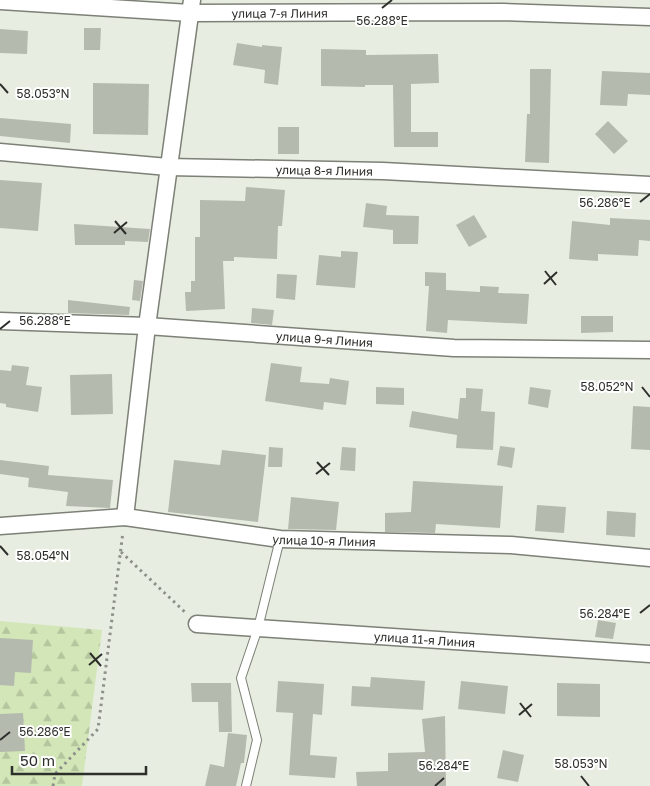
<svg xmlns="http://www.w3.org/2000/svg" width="650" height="786" viewBox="0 0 650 786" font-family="'Golos Text',sans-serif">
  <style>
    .forest { fill: url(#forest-firs) }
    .building { fill: #b5baaf }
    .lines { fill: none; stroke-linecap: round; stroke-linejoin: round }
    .lane-casing { stroke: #7c8076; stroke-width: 10 }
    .street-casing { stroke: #7c8076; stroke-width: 19 }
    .path { stroke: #8d9189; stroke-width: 3; stroke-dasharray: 2.5 4; stroke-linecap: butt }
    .lane { stroke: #fff; stroke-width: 8 }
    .street { stroke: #fff; stroke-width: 16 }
    .ticks { fill: none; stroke: #2d2f2b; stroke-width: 2 }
    .labels { text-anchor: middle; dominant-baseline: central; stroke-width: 4; stroke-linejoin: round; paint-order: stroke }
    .street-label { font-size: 12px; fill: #2d2f2b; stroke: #fff }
    .ticks-label { font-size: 12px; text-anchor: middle; fill: #2d2f2b; stroke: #fff; stroke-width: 4; stroke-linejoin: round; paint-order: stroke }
  </style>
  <defs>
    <pattern id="forest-firs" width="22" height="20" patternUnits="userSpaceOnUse" patternTransform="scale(1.25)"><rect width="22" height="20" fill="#d2e6b8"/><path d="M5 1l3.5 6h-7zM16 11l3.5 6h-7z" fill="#b5c69e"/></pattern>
  </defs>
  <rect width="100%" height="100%" fill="#e8ede2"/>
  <path class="forest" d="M0 621 102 630 82 786H0Z"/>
  <g class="building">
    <path d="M84 28H101L100 50H84Z"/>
    <path d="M0 29 28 31 27 54 0 53Z"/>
    <path d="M237 43 262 47V45L282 47 278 85 264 83 265 70 233 65Z"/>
    <path d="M321 49 366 50V55L438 54 439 83 411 84V132H438V147H394L393 85H365V87L321 86Z"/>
    <path d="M530 69H551L549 163 525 162 527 114H530Z"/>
    <path d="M602 71 650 73V95L628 94 627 106 600 105Z"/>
    <path d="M93 83 149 84 148 135 93 134Z"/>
    <path d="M0 118 71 124 70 143 0 136Z"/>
    <path d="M608 121 628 141 614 154 595 134Z"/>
    <rect x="278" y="127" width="21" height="27"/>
    <path d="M0 180 42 183 38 231 0 228Z"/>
    <path d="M246 187 285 190 282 226H278L277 259 234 257V261H223L225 309 186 311 185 292H191V281H195V237H200V200L245 201Z"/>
    <path d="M366 203 387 206 386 215 419 216 418 244H393V230L363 227Z"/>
    <path d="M474 215 487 237 469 247 456 225Z"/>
    <path d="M610 218 650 220V241L639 240 638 256 598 254V261L569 259 572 221 610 225Z"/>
    <path d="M74 224 150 229 148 242 125 241V245H75Z"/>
    <path d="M341 251 358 252 355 288 316 285 319 255 341 257Z"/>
    <path d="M425 272 446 273V290L480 292V286L499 287 498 293 529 294 527 324 448 320 447 333 426 331 429 286H425Z"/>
    <path d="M277 274 297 275 295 300 276 298Z"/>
    <path d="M134 280 143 281 140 301 132 300Z"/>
    <path d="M68 300 130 307 129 315 68 313Z"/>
    <path d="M252 308 274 310 272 325 251 323Z"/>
    <path d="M581 316H613V332L581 333Z"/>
    <path d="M271 363 302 367 300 382 329 384 330 378 349 381 346 405 324 402 323 410 265 401Z"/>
    <path d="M12 365 29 367 26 385 42 387 38 412 6 407V404L0 403V370L11 371Z"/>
    <path d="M112 374 113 414 71 415 70 375Z"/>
    <path d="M376 387 404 388V405L376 404Z"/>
    <path d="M530 387 551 390 548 408 528 404Z"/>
    <path d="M466 388 483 389 481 411 495 412 493 450 456 448 457 435 409 427 412 411 458 419 460 398H466Z"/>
    <path d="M633 406 650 407V450L631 449Z"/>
    <path d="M500 446 515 448 512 468 497 465Z"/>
    <path d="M269 447 283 448 282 467H268Z"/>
    <path d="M342 447 356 448 355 471 340 470Z"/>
    <path d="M222 450 266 455 258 522 168 512 174 460 220 465Z"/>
    <path d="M0 460 49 466 48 475 113 480 110 508 66 506 68 492 28 487 29 478 0 474Z"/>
    <path d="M413 481 503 486 500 528 436 524 435 533 385 532V513L411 512Z"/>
    <path d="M291 497 339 502 336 530 288 529Z"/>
    <path d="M537 505 566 507 564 533 535 531Z"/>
    <path d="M607 511 636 513 635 537 606 535Z"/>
    <path d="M598 620 616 623 613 639 595 637Z"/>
    <path d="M0 638 33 640 31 673 15 672 14 686 0 685Z"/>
    <path d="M371 677 425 681 423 710 351 706 352 686 370 687Z"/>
    <path d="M278 681 324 684 322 715 313 714 310 755 337 757 335 778 289 775 293 713 276 712Z"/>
    <path d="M461 681 508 686 505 714 458 709Z"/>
    <path d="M191 683H231L232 732H219L218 702H192Z"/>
    <path d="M557 683 600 684V717L557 716Z"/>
    <path d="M23 713 25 751 0 752V714Z"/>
    <path d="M445 716 446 786H357L356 772 388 771V753L425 752 422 719Z"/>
    <path d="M228 733 247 735 244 763H241L236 786H205L210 764 224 767Z"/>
    <path d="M503 750 524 755 518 782 497 778Z"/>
  </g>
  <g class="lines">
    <g class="lane-casing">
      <path id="lane" d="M246 786 257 740 241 678 258 628 280 539"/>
    </g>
    <g class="street-casing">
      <g id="street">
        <path id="s1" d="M0 1 190 13 503 12 650 17"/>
        <path id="s2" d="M0 152 168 167 383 171 650 185"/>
        <path id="s3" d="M0 321 147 326 454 348 650 350"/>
        <path d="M125 517 147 326 192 0"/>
        <path id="s4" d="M0 526 125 517 280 539 511 545 650 558"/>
        <path id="s5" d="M197 624 650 654"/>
      </g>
    </g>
    <g class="path">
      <path d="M121 552 186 613"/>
      <path d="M53 786 55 774 98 729 123 532"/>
    </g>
    <use href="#lane" class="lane"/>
    <use href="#street" class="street"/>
  </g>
  <path class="ticks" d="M382 8 392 0M0 84 8 93M640 202 650 194M115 221 126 234M114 233 127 222M545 271 556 285M544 284 557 272M0 329 10 321M642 387 650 397M317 462 329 475M316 474 330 463M0 546 8 555M640 613 650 605M90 653 101 666M89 665 102 654M520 703 531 717M519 715 532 704M0 740 10 732M581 776 589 786M435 786 444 778"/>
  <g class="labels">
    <g class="street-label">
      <text stroke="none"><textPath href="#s1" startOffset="280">улица 7-я Линия</textPath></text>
      <text stroke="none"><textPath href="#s2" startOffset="325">улица 8-я Линия</textPath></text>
      <text stroke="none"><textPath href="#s3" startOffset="325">улица 9-я Линия</textPath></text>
      <text stroke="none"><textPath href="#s4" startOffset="326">улица 10-я Линия</textPath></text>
      <text stroke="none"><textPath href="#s5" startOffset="228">улица 11-я Линия</textPath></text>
    </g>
  </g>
  <g class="ticks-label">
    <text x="382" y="25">56.288°E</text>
    <text x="43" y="98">58.053°N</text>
    <text x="605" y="207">56.286°E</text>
    <text x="45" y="325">56.288°E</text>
    <text x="607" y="391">58.052°N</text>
    <text x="43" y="560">58.054°N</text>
    <text x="605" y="618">56.284°E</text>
    <text x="45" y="736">56.286°E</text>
    <text x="581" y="768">58.053°N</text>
    <text x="444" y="770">56.284°E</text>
  </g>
  <path d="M12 766v8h134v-8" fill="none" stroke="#2d2f2b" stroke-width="2.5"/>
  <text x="20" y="766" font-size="15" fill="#2d2f2b" stroke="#ffffff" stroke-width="4" paint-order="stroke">50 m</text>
</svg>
